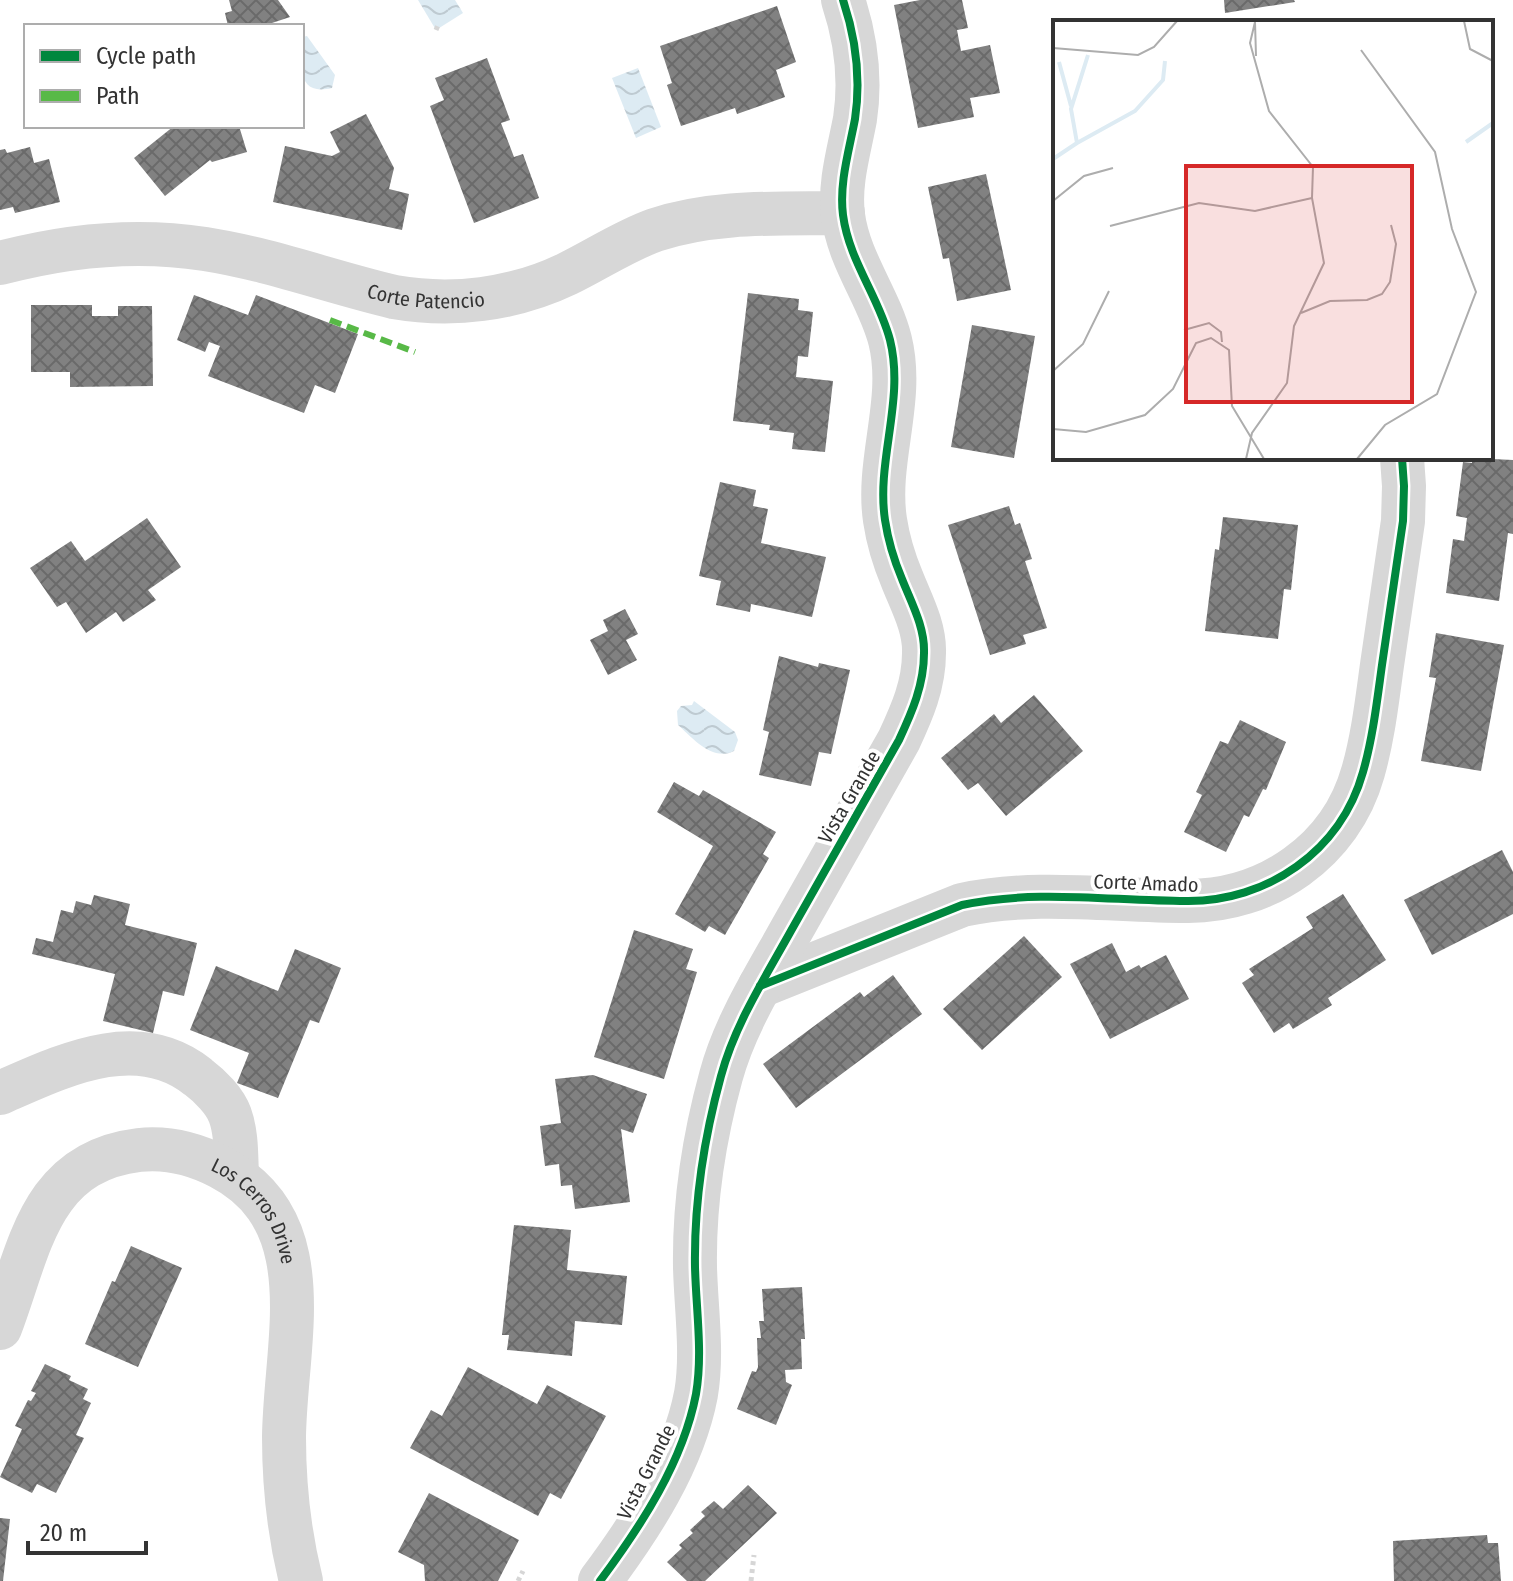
<svg xmlns="http://www.w3.org/2000/svg" width="1513" height="1581" viewBox="0 0 1513 1581" font-family="'Fira Sans Condensed',sans-serif">
  <style>
    .water { fill: url(#water-waves) }
    .building { fill: url(#building-cross-hatch) }
    .lines { fill: none; stroke-linecap: round; stroke-linejoin: round }
    .path { stroke: #d6d6d6; stroke-width: 5; stroke-dasharray: 4 4; stroke-linecap: butt }
    .minor { stroke: #d7d7d7; stroke-width: 44 }
    .quiet { stroke: #58b947; stroke-width: 6; stroke-dasharray: 12 6; stroke-linecap: butt }
    .cycleway-casing { stroke: #fff; stroke-width: 13 }
    .cycleway { stroke: #00873e; stroke-width: 8 }
    .labels { text-anchor: middle; dominant-baseline: central; stroke-width: 8; stroke-linejoin: round; paint-order: stroke }
    .street-label { font-size: 20px; fill: #333; stroke: #fff }
    .inset-river { fill: none; stroke: #ddebf3; stroke-width: 4 }
    .inset-road { fill: none; stroke: #adadad; stroke-width: 2 }
    .view { fill: #d62828; fill-opacity: 0.15; stroke: #d62828; stroke-width: 4 }
    .inset-edge { fill: none; stroke: #333; stroke-width: 4 }
  </style>
  <defs>
    <pattern id="water-waves" width="16" height="10" patternUnits="userSpaceOnUse" patternTransform="scale(2)"><rect width="16" height="10" fill="#ddebf3"/><path d="M0 5q4-4 8 0t8 0" fill="none" stroke="#becad1"/></pattern>
    <pattern id="building-cross-hatch" width="8" height="8" patternUnits="userSpaceOnUse" patternTransform="scale(2)"><rect width="8" height="8" fill="#818181"/><path d="M0 0l8 8M0 8l8-8" fill="none" stroke="#6a6a6a"/></pattern>
  </defs>
  <rect width="100%" height="100%" fill="#fff"/>
  <g class="water">
    <path d="M418 0H455L463 13 436 30Z"/>
    <path d="M307 36 335 75 332 88C294 97 302 61 302 37Z"/>
    <path d="M638 68 661 127 636 138 612 78Z"/>
    <path d="M694 701 735 732 738 740 734 751C712 762 693 738 678 725L677 711 681 706 692 705Z"/>
  </g>
  <g class="building">
    <path d="M229 0H278L290 17 272 23 273 26H228L225 13 232 11Z"/>
    <path d="M920 0H962L968 28 957 30 961 51 990 45 1000 93 970 98 974 117 918 128 894 5Z"/>
    <path d="M1224 0H1294L1295 2 1225 13Z"/>
    <path d="M777 6 796 62 776 70 785 97 737 114 735 108 681 126 667 85 672 83 660 46Z"/>
    <path d="M487 58 510 120 501 123 514 157 523 154 539 198 474 223 430 106 444 100 435 78Z"/>
    <path d="M366 114 394 168 389 189 409 194 402 230 273 202 285 146 332 156 340 152 330 132Z"/>
    <path d="M174 126H239L247 152 212 162 210 160 165 196 134 158Z"/>
    <path d="M30 147 34 163 49 159 60 202 15 213 13 207 0 210V150L5 149 7 153Z"/>
    <path d="M986 174 1011 290 957 301 949 258 943 259 928 187Z"/>
    <path d="M748 293 799 299 798 310 813 312 808 357 798 356 796 377 833 381 825 452 792 449 794 433 769 430 770 425 733 421Z"/>
    <path d="M194 295 248 315 256 295 358 334 335 393 315 385 304 413 208 376 220 346 209 342 205 352 177 340Z"/>
    <path d="M31 305H92V316H118V306H152L153 386 70 387V372H31Z"/>
    <path d="M972 325 1035 336 1014 458 951 447Z"/>
    <path d="M1472 458 1513 460V534L1508 533 1499 601 1446 593 1453 539 1464 541 1467 518 1456 516 1463 462 1472 463Z"/>
    <path d="M720 482 756 490 753 506 768 509 761 543 826 557 812 617 751 604 750 612 716 605 721 581 699 576Z"/>
    <path d="M1009 506 1015 525 1020 523 1032 559 1025 561 1047 628 1023 635 1026 644 990 655 948 525Z"/>
    <path d="M1223 517 1298 525 1291 590 1284 589 1278 639 1205 631 1215 549 1219 550Z"/>
    <path d="M147 518 181 567 148 590 156 600 123 622 116 612 86 633 66 602 57 607 30 568 71 541 85 561Z"/>
    <path d="M625 609 638 634 626 640 637 660 608 675 590 640 608 631 603 620Z"/>
    <path d="M1436 633 1504 645 1481 771 1421 761 1436 678 1429 677Z"/>
    <path d="M779 656 818 667 819 663 850 670 831 754 819 752 811 786 759 775 769 732 763 730Z"/>
    <path d="M1034 695 1083 751 1006 816 978 783 968 790 941 758 994 714 1001 723Z"/>
    <path d="M1240 720 1286 742 1266 790 1263 789 1249 817 1244 815 1226 852 1184 832 1202 795 1196 792 1220 741 1228 744Z"/>
    <path d="M674 782 699 796 703 790 776 832 763 854 769 858 725 935 709 926 705 932 675 914 713 846 657 812Z"/>
    <path d="M1502 850 1513 872V914L1432 955 1404 900Z"/>
    <path d="M1343 894 1386 960 1328 998 1332 1005 1293 1029 1289 1023 1274 1033 1242 983 1254 975 1249 969 1313 928 1306 917Z"/>
    <path d="M94 895 130 904 125 925 197 943 184 996 163 991 153 1033 103 1021 115 974 32 954 36 938 53 942 61 910 73 913 76 901 91 905Z"/>
    <path d="M634 930 693 949 686 969 697 972 664 1079 594 1057Z"/>
    <path d="M1024 936 1062 977 982 1050 943 1009Z"/>
    <path d="M1112 943 1126 972 1139 965 1141 968 1166 955 1189 999 1110 1039 1070 964Z"/>
    <path d="M295 949 341 968 319 1023 310 1020 278 1098 237 1083 249 1053 190 1030 216 966 278 991Z"/>
    <path d="M893 975 922 1014 796 1108 763 1064 860 992 864 997Z"/>
    <path d="M593 1075 647 1094 633 1133 621 1129 630 1202 575 1209 572 1185 561 1186 559 1164 545 1166 540 1126 561 1123 555 1079Z"/>
    <path d="M514 1225 571 1230 567 1270 627 1276 622 1325 575 1321 572 1356 507 1350 509 1335H502Z"/>
    <path d="M131 1246 182 1268 138 1367 85 1344 112 1281 115 1282Z"/>
    <path d="M802 1287 805 1339H801L802 1369 785 1370 786 1382 792 1385 776 1425 737 1409 752 1371 756 1372 758 1367 757 1338H761L759 1321H764L762 1289Z"/>
    <path d="M45 1364 71 1376 69 1380 88 1389 83 1399 91 1403 76 1435 84 1438 56 1493 37 1484 32 1493 0 1477 22 1429 15 1426 28 1400 31 1401 36 1393 31 1391Z"/>
    <path d="M468 1367 537 1404 547 1385 606 1416 561 1499 550 1493 538 1516 410 1448 431 1410 442 1416Z"/>
    <path d="M748 1485 777 1513 705 1581H687L667 1562 682 1548 679 1545 693 1533 690 1530 705 1516 701 1512 714 1501 723 1509Z"/>
    <path d="M429 1493 519 1540 498 1581H425L424 1565 398 1552Z"/>
    <path d="M0 1518 10 1519 3 1581H0Z"/>
    <path d="M1487 1535 1488 1543H1498L1501 1581H1394L1393 1541Z"/>
  </g>
  <g class="lines">
    <g class="path">
      <path d="M436 30 439 23"/>
      <path d="M518 1581 523 1571"/>
      <path d="M751 1581 754 1555"/>
    </g>
    <g class="minor">
      <path id="s1" d="M0 263C68 245 135 238 205 249 269 259 331 282 394 297 452 307 513 300 567 274 596 260 624 241 655 230 714 210 781 214 843 213"/>
      <path d="M760 986 962 905C1037 889 1111 901 1186 901 1267 902 1341 851 1363 772 1373 737 1377 701 1382 665 1389 617 1396 569 1403 521L1404 486 1402 458"/>
      <path d="M0 1093C62 1066 137 1028 198 1077 210 1086 225 1101 230 1115 237 1134 236 1156 237 1176"/>
      <path id="s2" d="M0 1328C30 1249 39 1162 139 1150 167 1147 195 1154 220 1167 324 1221 285 1342 284 1437 284 1486 289 1533 301 1581"/>
      <path d="M600 1581C641 1526 683 1462 696 1394 703 1353 696 1309 695 1267 694 1203 704 1138 721 1076 735 1024 766 976 792 929 828 866 864 803 899 740 912 712 924 685 924 653 925 627 911 602 902 579 894 560 888 540 885 520 876 460 905 400 890 340 879 297 849 261 843 215 839 183 849 151 855 119 861 79 856 39 843 0"/>
    </g>
    <path class="quiet" d="M330 320 415 352"/>
    <g class="cycleway-casing">
      <g id="cycleway">
        <path d="M760 986 962 905C1037 889 1111 901 1186 901 1267 902 1341 851 1363 772 1373 737 1377 701 1382 665 1389 617 1396 569 1403 521L1404 486 1402 458"/>
        <path d="M600 1581C641 1526 683 1462 696 1394 703 1353 696 1309 695 1267 694 1203 704 1138 721 1076 735 1024 766 976 792 929 828 866 864 803 899 740 912 712 924 685 924 653 925 627 911 602 902 579 894 560 888 540 885 520 876 460 905 400 890 340 879 297 849 261 843 215 839 183 849 151 855 119 861 79 856 39 843 0"/>
      </g>
    </g>
    <use href="#cycleway" class="cycleway"/>
  </g>
  <g class="labels">
    <g class="street-label">
      <text stroke="none"><textPath href="#s1" startOffset="434">Corte Patencio</textPath></text>
      <text transform="translate(849 797) rotate(-60)">Vista Grande</text>
      <text transform="translate(1146 883) rotate(2)">Corte Amado</text>
      <text stroke="none"><textPath href="#s2" startOffset="384">Los Cerros Drive</textPath></text>
      <text transform="translate(646 1472) rotate(-63)">Vista Grande</text>
    </g>
  </g>
  <g transform="translate(1053 20)">
    <rect width="440" height="440" fill="#fff"/>
    <path class="inset-river" d="M6 42 18 86M413 122 440 103M24 123 82 91 110 60 112 41M0 139 24 123 18 89 35 35"/>
    <path class="inset-road" d="M411 1 417 29 440 41M0 28 85 35 101 27 124 1M0 181 31 156 60 148M57 206 146 183 202 191 259 178M248 293 277 281 314 280 329 274 337 262 343 224 338 205M131 310 156 303 168 312 169 322M0 351 30 324 56 271M0 409 33 412 92 395 120 369 143 323 158 318 176 330 179 386 211 439M193 439 199 413 234 363 241 306 271 243 259 178 260 147 216 91 197 23 202 2 203 36M304 439 332 405 384 374 423 272 399 209 382 132 308 30"/>
    <path class="view" d="M133 146H359V382H133Z"/>
    <rect width="440" height="440" class="inset-edge"/>
  </g>
  <rect x="24" y="24" width="280" height="104" fill="#ffffff" stroke="#adadad" stroke-width="2"/>
  <rect x="40" y="50" width="40" height="12" fill="#00873e" stroke="#adadad" stroke-width="2"/>
  <text x="96" y="64" font-size="24" fill="#333333">Cycle path</text>
  <rect x="40" y="90" width="40" height="12" fill="#58b947" stroke="#adadad" stroke-width="2"/>
  <text x="96" y="104" font-size="24" fill="#333333">Path</text>
  <path d="M28 1541v12h118v-12" fill="none" stroke="#333333" stroke-width="4"/>
  <text x="40" y="1541" font-size="24" fill="#333333" stroke="#ffffff" stroke-width="6" paint-order="stroke">20 m</text>
</svg>
